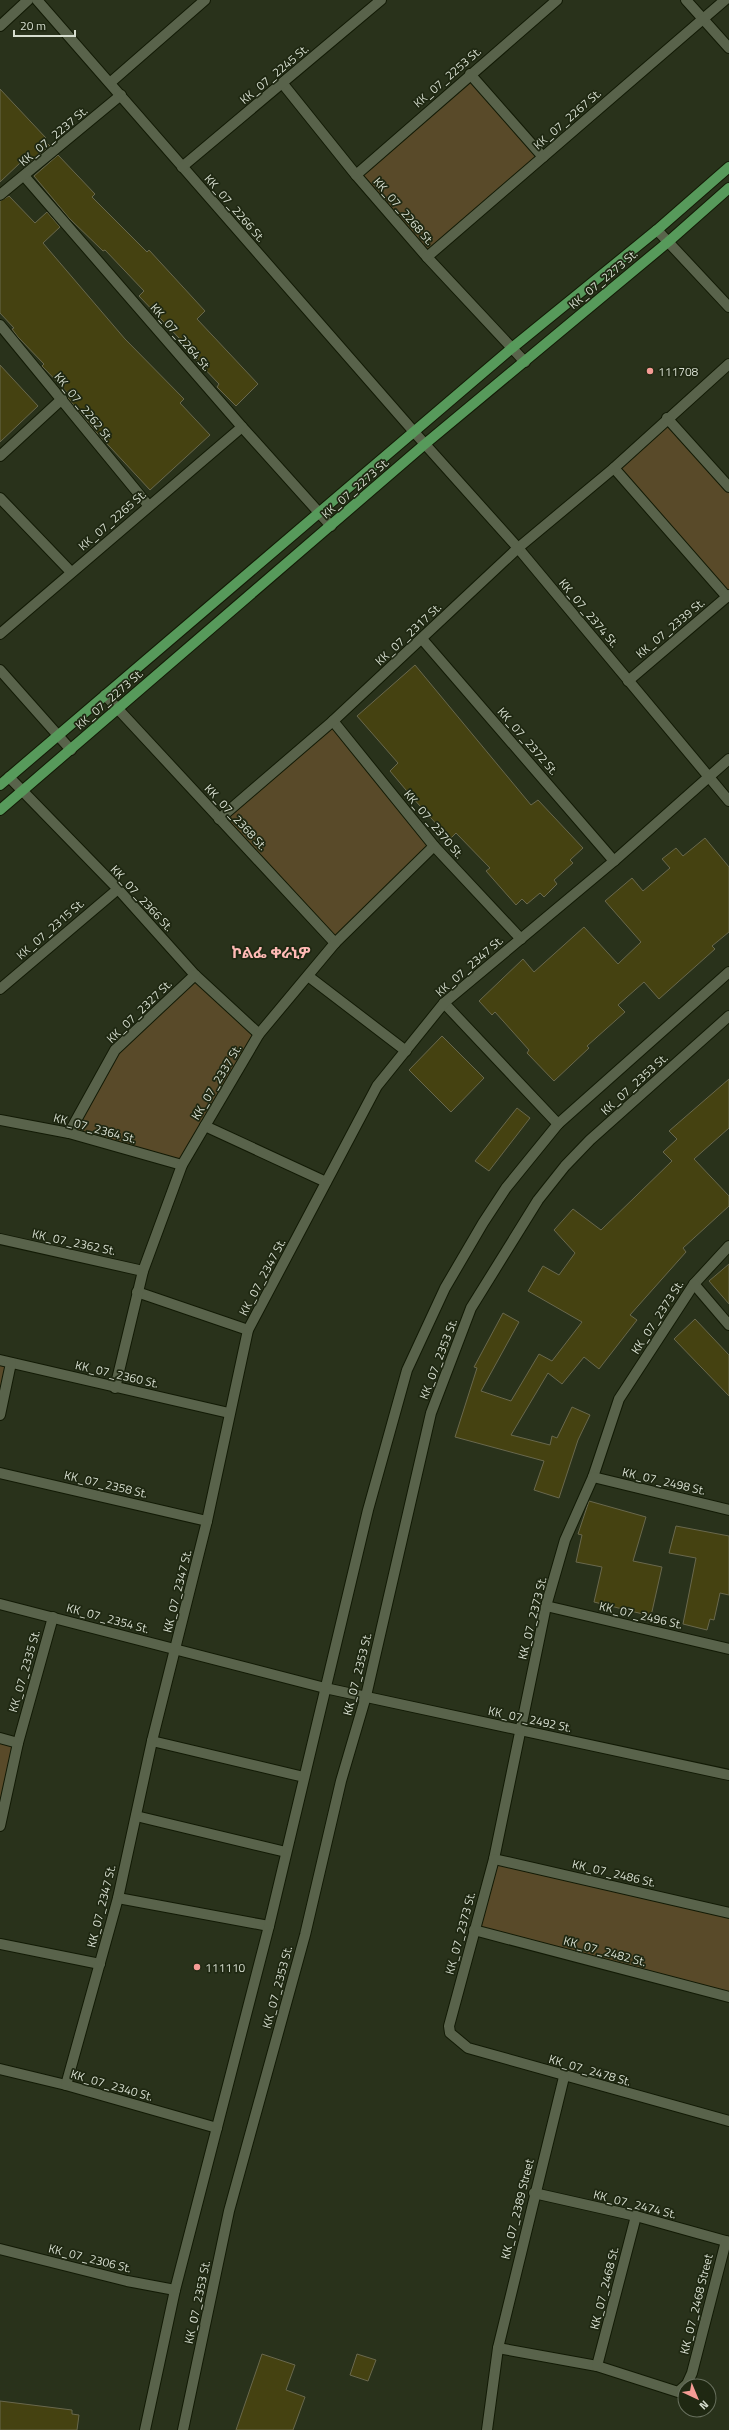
<svg xmlns="http://www.w3.org/2000/svg" width="729" height="2430" viewBox="0 0 729 2430" font-family="'Titillium Web','Noto Sans Ethiopic',sans-serif">
  <style>
    .green { fill: #594a29 }
    .building { fill: #454211; stroke: #69684d }
    .lines { fill: none; stroke-linecap: round; stroke-linejoin: round }
    .minor-casing { stroke: #121a05; stroke-width: 12 }
    .major-casing { stroke: #121a05; stroke-width: 12 }
    .minor { stroke: #59634b; stroke-width: 10 }
    .major { stroke: #579a5b; stroke-width: 10 }
    .poi-dot { fill: #f59c95; stroke: #1f2812; stroke-width: 1.5 }
    .labels { text-anchor: middle; dominant-baseline: central; stroke-width: 3.5; stroke-linejoin: round; paint-order: stroke }
    .street-label { font-size: 12px; fill: #d6ddcf; stroke: #1f2812 }
    .poi-label { font-size: 12px; fill: #d6ddcf; stroke: #1f2812; text-anchor: start }
    .district-label { font-size: 16px; font-weight: bold; fill: #ffbab5; stroke: #1f2812 }
  </style>
  <rect width="100%" height="100%" fill="#29321b"/>
  <g class="green">
    <path d="M470 74 543 157 427 257 356 175Z"/>
    <path d="M667 418 729 487V595L614 468Z"/>
    <path d="M333 721 434 846 335 943 219 819Z"/>
    <path d="M195 975 259 1034 182 1165 69 1133 112 1047Z"/>
    <path d="M0 1360 11 1363 0 1415Z"/>
    <path d="M0 1738 18 1743 0 1817Z"/>
    <path d="M494 1859 729 1913V1997L474 1930Z"/>
  </g>
  <g class="building">
    <path d="M0 89 46 138 44 140 50 146 25 166 21 162 0 182Z"/>
    <path d="M58 155 95 194 92 197 147 252 149 250 205 311 197 319 258 384 236 406 217 387 219 384 178 341 180 339 139 296 144 291 105 250 103 251 69 218 34 176Z"/>
    <path d="M9 196 35 223 47 212 60 227 43 243 125 339 184 399 180 403 210 435 150 490 97 433 68 398 69 394 42 366 44 364 18 337 12 329 14 328 0 313V201Z"/>
    <path d="M0 365 38 406 0 442Z"/>
    <path d="M415 665 531 805 538 800 583 848 570 860 573 863 554 880 557 884 544 897 540 893 527 904 522 899 516 905 486 871 490 868 456 833 450 839 411 796 390 771 398 763 357 716Z"/>
    <path d="M705 838 729 867V932L712 946 715 949 659 999 644 982 618 1005 625 1012 587 1046 589 1048 554 1081 527 1053 529 1050 495 1012 492 1015 479 1001 523 959 534 972 584 927 618 964 641 942 605 901 632 878 643 891 670 868 662 859 676 848 683 856Z"/>
    <path d="M442 1036 484 1078 451 1112 409 1070Z"/>
    <path d="M729 1079V1128L694 1159 729 1196V1206L683 1248 686 1252 630 1315 637 1320 599 1369 584 1357 562 1384 548 1373 511 1435 550 1445 552 1436 557 1438 572 1407 590 1415 578 1440 559 1498 534 1490 544 1461 455 1437 477 1368 474 1367 503 1313 519 1322 481 1391 511 1401 539 1354 552 1361 582 1322 528 1291 543 1266 559 1275 575 1253 554 1230 573 1209 601 1230 672 1161 663 1152 677 1139 669 1131Z"/>
    <path d="M517 1108 530 1118 489 1171 475 1161Z"/>
    <path d="M729 1264V1304L709 1281Z"/>
    <path d="M695 1319 729 1355V1396L674 1339Z"/>
    <path d="M589 1501 646 1517 633 1561 662 1567 651 1616 594 1602 602 1567 576 1562 582 1535 578 1534Z"/>
    <path d="M676 1526 729 1536V1595L720 1593 714 1620 710 1619 707 1630 683 1624 696 1558 669 1553Z"/>
    <path d="M262 2354 295 2365 286 2390 305 2397 293 2430H236Z"/>
    <path d="M357 2354 376 2360 368 2381 350 2375Z"/>
    <path d="M0 2401 72 2410V2414L79 2415 77 2430H0Z"/>
  </g>
  <g class="lines">
    <g class="minor-casing">
      <g id="minor">
        <path d="M37 0 415 433 518 548 729 801"/>
        <path d="M686 0 729 48"/>
        <path d="M0 26 28 0"/>
        <path d="M470 74 543 157"/>
        <path d="M111 82 205 0"/>
        <path d="M283 84 356 175 427 257 525 362"/>
        <path d="M182 167 381 0"/>
        <path d="M356 175 557 0"/>
        <path d="M25 177 242 427 331 526"/>
        <path d="M0 195 121 95"/>
        <path d="M657 230 729 307"/>
        <path d="M427 257 725 0"/>
        <path d="M0 325 148 505"/>
        <path d="M667 418 729 487"/>
        <path d="M0 456 62 399"/>
        <path d="M614 468 727 597"/>
        <path d="M0 498 71 572"/>
        <path d="M0 634 242 427"/>
        <path d="M422 639 614 861"/>
        <path d="M0 670 71 750"/>
        <path d="M628 681 729 595"/>
        <path d="M105 695 335 943"/>
        <path d="M333 721 434 846 521 939"/>
        <path d="M9 777 118 889 195 975 259 1034"/>
        <path d="M219 819 333 721 518 548 614 468 729 364"/>
        <path d="M308 976 406 1051"/>
        <path d="M0 989 118 889"/>
        <path d="M444 1003 558 1124"/>
        <path d="M0 1120 69 1133 182 1165"/>
        <path d="M205 1126 326 1182"/>
        <path d="M69 1133 115 1050 195 975"/>
        <path d="M0 1239 143 1271"/>
        <path d="M729 1246 694 1284 619 1399 593 1477 565 1540 546 1606 494 1859 449 2026 450 2033 468 2048 729 2121"/>
        <path d="M694 1284 729 1325"/>
        <path d="M137 1292 248 1330"/>
        <path d="M0 1360 229 1413"/>
        <path d="M115 1388 143 1271 182 1165 259 1034 335 943 434 846"/>
        <path d="M0 1415 11 1363"/>
        <path d="M0 1473 207 1521"/>
        <path d="M593 1477 729 1510"/>
        <path d="M0 1604 325 1688 729 1775"/>
        <path d="M546 1606 729 1649"/>
        <path d="M0 1738 18 1743"/>
        <path d="M152 1741 304 1777"/>
        <path d="M136 1816 286 1852"/>
        <path d="M0 1826 18 1743 53 1617"/>
        <path d="M494 1859 729 1913"/>
        <path d="M118 1898 269 1926"/>
        <path d="M474 1930 729 1997"/>
        <path d="M0 1944 100 1964"/>
        <path d="M0 2069 66 2085 217 2128"/>
        <path d="M66 2085 118 1898 152 1741 207 1521 248 1330 377 1086 444 1003 614 861 729 759"/>
        <path d="M534 2193 636 2216 729 2242"/>
        <path d="M0 2249 127 2281 175 2290"/>
        <path d="M498 2348 597 2366 678 2392 687 2384 692 2373 726 2241"/>
        <path d="M597 2366 636 2216"/>
        <path d="M145 2430 175 2290 269 1926 368 1510 407 1370 445 1288 483 1223 506 1188 558 1124 729 972"/>
        <path d="M183 2430 229 2211 305 1935 341 1781 366 1696 431 1413 471 1308 538 1200 565 1166 590 1140 729 1016"/>
        <path d="M487 2430 498 2348 564 2077"/>
      </g>
    </g>
    <g class="major-casing">
      <g id="major">
        <path d="M0 785 512 348 657 230 729 167"/>
        <path d="M0 810 425 444 668 242 729 188"/>
      </g>
    </g>
    <use href="#minor" class="minor"/>
    <use href="#major" class="major"/>
  </g>
  <g class="poi-dot">
    <circle cx="650" cy="371" r="4"/>
    <circle cx="197" cy="1967" r="4"/>
  </g>
  <g class="labels">
    <g class="street-label">
      <text transform="translate(274 74) rotate(-40)">KK_07_2245 St.</text>
      <text transform="translate(447 77) rotate(-41)">KK_07_2253 St.</text>
      <text transform="translate(567 119) rotate(-41)">KK_07_2267 St.</text>
      <text transform="translate(53 136) rotate(-40)">KK_07_2237 St.</text>
      <text transform="translate(235 208) rotate(49)">KK_07_2266 St.</text>
      <text transform="translate(404 211) rotate(49)">KK_07_2268 St.</text>
      <text transform="translate(603 279) rotate(-40)">KK_07_2273 St.</text>
      <text transform="translate(181 337) rotate(49)">KK_07_2264 St.</text>
      <text transform="translate(84 407) rotate(51)">KK_07_2262 St.</text>
      <text transform="translate(355 488) rotate(-41)">KK_07_2273 St.</text>
      <text transform="translate(112 520) rotate(-41)">KK_07_2265 St.</text>
      <text transform="translate(589 613) rotate(50)">KK_07_2374 St.</text>
      <text transform="translate(670 628) rotate(-40)">KK_07_2339 St.</text>
      <text transform="translate(408 634) rotate(-43)">KK_07_2317 St.</text>
      <text transform="translate(109 699) rotate(-41)">KK_07_2273 St.</text>
      <text transform="translate(528 741) rotate(49)">KK_07_2372 St.</text>
      <text transform="translate(236 817) rotate(47)">KK_07_2368 St.</text>
      <text transform="translate(434 824) rotate(50)">KK_07_2370 St.</text>
      <text transform="translate(142 898) rotate(47)">KK_07_2366 St.</text>
      <text transform="translate(50 929) rotate(-41)">KK_07_2315 St.</text>
      <text transform="translate(469 966) rotate(-41)">KK_07_2347 St.</text>
      <text transform="translate(139 1011) rotate(-44)">KK_07_2327 St.</text>
      <text transform="translate(216 1082) rotate(-59)">KK_07_2337 St.</text>
      <text transform="translate(634 1084) rotate(-42)">KK_07_2353 St.</text>
      <text transform="translate(95 1128) rotate(15)">KK_07_2364 St.</text>
      <text transform="translate(74 1242) rotate(12)">KK_07_2362 St.</text>
      <text transform="translate(262 1277) rotate(-62)">KK_07_2347 St.</text>
      <text transform="translate(657 1317) rotate(-57)">KK_07_2373 St.</text>
      <text transform="translate(438 1359) rotate(-69)">KK_07_2353 St.</text>
      <text transform="translate(117 1374) rotate(13)">KK_07_2360 St.</text>
      <text transform="translate(664 1481) rotate(13)">KK_07_2498 St.</text>
      <text transform="translate(106 1484) rotate(13)">KK_07_2358 St.</text>
      <text transform="translate(177 1591) rotate(-76)">KK_07_2347 St.</text>
      <text transform="translate(641 1615) rotate(13)">KK_07_2496 St.</text>
      <text transform="translate(108 1618) rotate(15)">KK_07_2354 St.</text>
      <text transform="translate(532 1618) rotate(-76)">KK_07_2373 St.</text>
      <text transform="translate(24 1671) rotate(-74)">KK_07_2335 St.</text>
      <text transform="translate(357 1674) rotate(-76)">KK_07_2353 St.</text>
      <text transform="translate(530 1719) rotate(12)">KK_07_2492 St.</text>
      <text transform="translate(614 1873) rotate(13)">KK_07_2486 St.</text>
      <text transform="translate(101 1906) rotate(-76)">KK_07_2347 St.</text>
      <text transform="translate(460 1933) rotate(-75)">KK_07_2373 St.</text>
      <text transform="translate(605 1951) rotate(15)">KK_07_2482 St.</text>
      <text transform="translate(277 1987) rotate(-75)">KK_07_2353 St.</text>
      <text transform="translate(590 2070) rotate(16)">KK_07_2478 St.</text>
      <text transform="translate(112 2085) rotate(16)">KK_07_2340 St.</text>
      <text transform="translate(635 2204) rotate(14)">KK_07_2474 St.</text>
      <text transform="translate(517 2209) rotate(-76)">KK_07_2389 Street</text>
      <text transform="translate(90 2258) rotate(14)">KK_07_2306 St.</text>
      <text transform="translate(604 2288) rotate(-76)">KK_07_2468 St.</text>
      <text transform="translate(197 2302) rotate(-78)">KK_07_2353 St.</text>
      <text transform="translate(696 2304) rotate(-76)">KK_07_2468 Street</text>
    </g>
    <g class="poi-label">
      <text x="658" y="371">111708</text>
      <text x="205" y="1967">111110</text>
    </g>
    <g class="district-label">
      <text x="271" y="952">ኮልፌ ቀራኒዎ</text>
    </g>
  </g>
  <g transform="translate(697 2398) rotate(136)"><circle r="19" fill="#1f2812" stroke="#68705e"/>
  <path d="M0-3L7 15L0 10L-7 15Z" fill="#f59c95"/>
  <text y="-6" font-size="11" font-weight="bold" text-anchor="middle" fill="#d6ddcf">N</text>
  </g>
  <path d="M14 30v6h61v-6" fill="none" stroke="#d6ddcf" stroke-width="2"/>
  <text x="20" y="30" font-size="12" fill="#d6ddcf" stroke="#1f2812" stroke-width="3" paint-order="stroke">20 m</text>
</svg>
